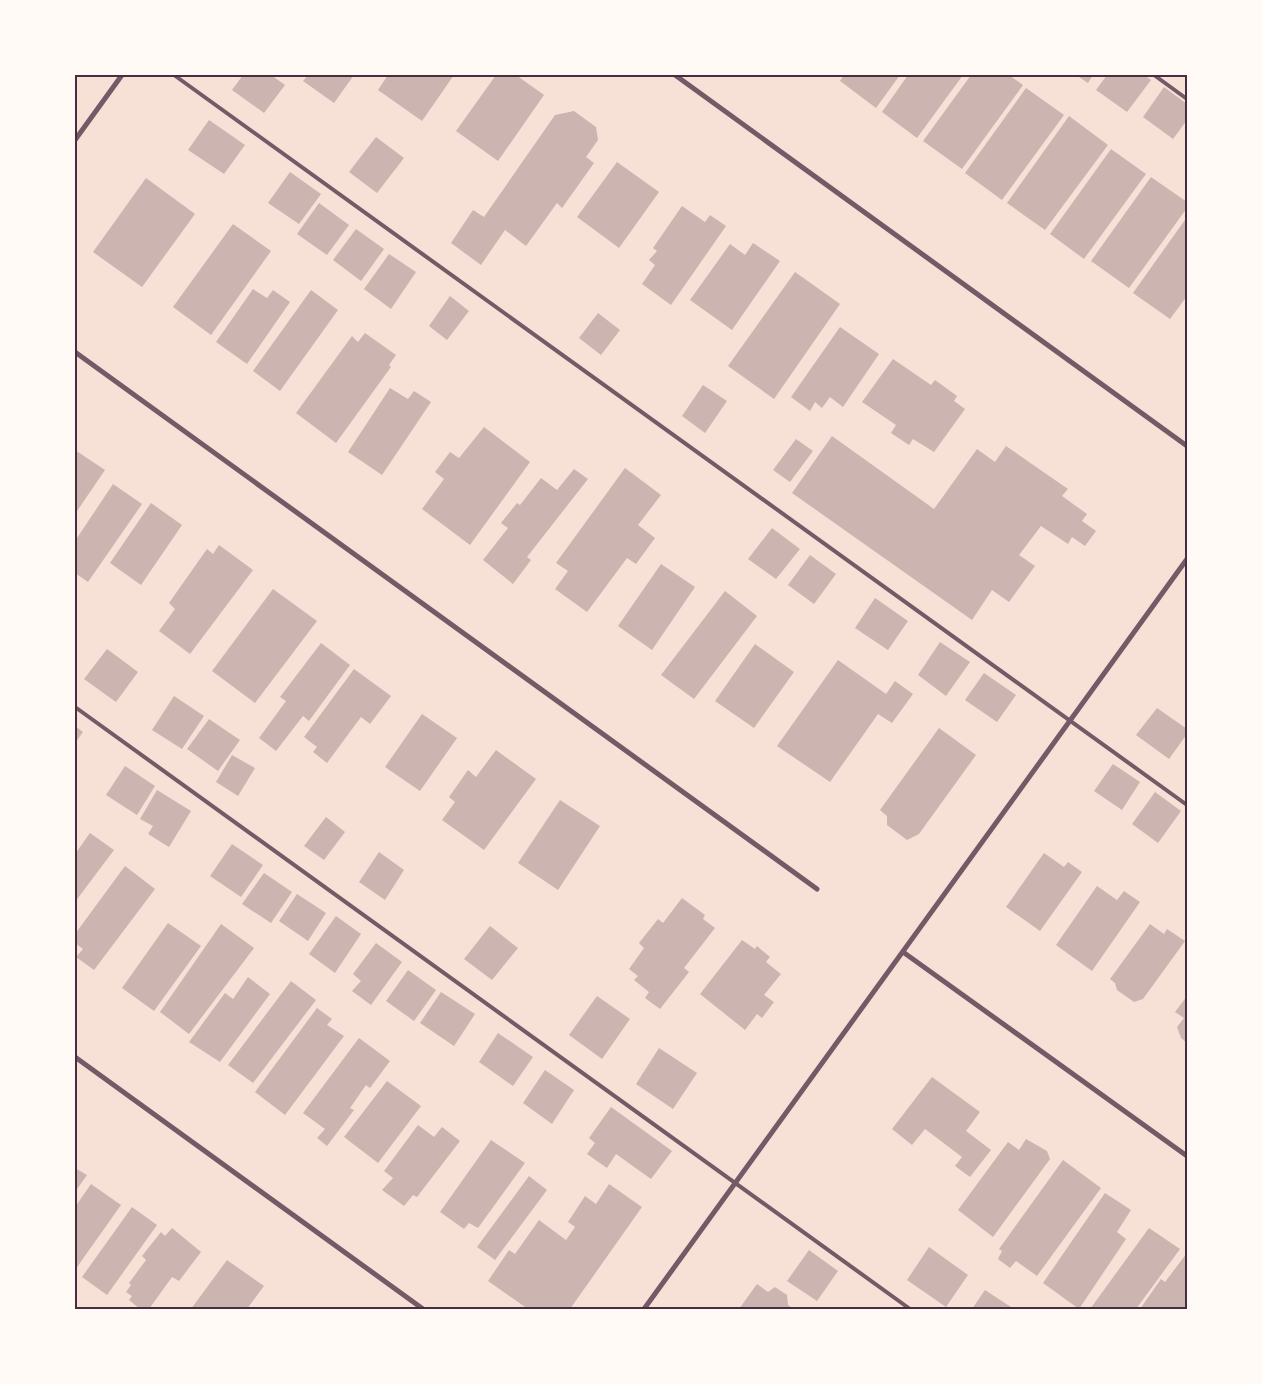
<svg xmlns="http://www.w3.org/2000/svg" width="1262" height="1384" viewBox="0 0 1262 1384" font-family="'Sofia Sans Condensed',sans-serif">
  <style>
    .building { fill: #ccb4b1 }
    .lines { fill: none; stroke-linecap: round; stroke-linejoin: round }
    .service { stroke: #755966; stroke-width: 4 }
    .minor { stroke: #755966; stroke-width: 5 }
    .neatline { fill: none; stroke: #4a2c40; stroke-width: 2 }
  </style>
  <rect width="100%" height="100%" fill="#f7e1d7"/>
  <g class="building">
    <path d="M243 75H271L285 85 264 113 232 90Z"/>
    <path d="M308 75H354L334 103 303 81Z"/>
    <path d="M388 75H454L422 121 378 90Z"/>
    <path d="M496 75H516L544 95 498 161 456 131Z"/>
    <path d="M844 75H900L876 108 840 81Z"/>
    <path d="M908 75H963L917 138 882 112Z"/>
    <path d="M971 75H1009L1023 85 962 169 923 141Z"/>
    <path d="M1076 75H1093L1088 83Z"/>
    <path d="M1107 75H1144L1151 80 1127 112 1096 90Z"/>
    <path d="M1164 87 1187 104V120L1173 139 1143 117Z"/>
    <path d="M1026 88 1064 115 1002 200 965 173Z"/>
    <path d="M574 111 596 127 598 140 586 157 594 163 562 208 557 203 526 246 505 230 481 265 451 243 473 210 484 217 555 115Z"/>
    <path d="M1069 116 1108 145 1045 230 1007 203Z"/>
    <path d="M209 120 245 145 224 174 188 150Z"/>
    <path d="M376 137 404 158 377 193 349 172Z"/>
    <path d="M1111 149 1146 174 1084 259 1050 234Z"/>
    <path d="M617 162 659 192 619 248 577 217Z"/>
    <path d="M290 172 321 194 299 224 268 203Z"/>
    <path d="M1151 177 1187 202V208L1129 288 1091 261Z"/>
    <path d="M146 178 195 214 142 287 93 252Z"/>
    <path d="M319 203 349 225 327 255 297 234Z"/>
    <path d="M682 206 705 222 710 215 726 226 671 305 642 284 655 265 649 260 657 251 653 248Z"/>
    <path d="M1187 217V296L1170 319 1133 293Z"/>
    <path d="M233 224 271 251 211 335 173 307Z"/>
    <path d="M356 229 384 249 361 281 333 260Z"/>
    <path d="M753 243 780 261 732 330 690 300 730 244 745 255Z"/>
    <path d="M389 254 416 272 391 309 364 289Z"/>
    <path d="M795 272 840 304 774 399 728 366Z"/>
    <path d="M253 289 267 298 273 290 290 302 247 364 216 342Z"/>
    <path d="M311 290 338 310 280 391 253 371Z"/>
    <path d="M450 296 469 311 447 340 429 326Z"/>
    <path d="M598 313 620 330 601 355 579 338Z"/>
    <path d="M840 327 879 354 843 407 830 397 822 408 815 402 810 411 791 397Z"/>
    <path d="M365 333 396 355 389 365 391 367 336 443 296 413 352 336 358 342Z"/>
    <path d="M893 359 931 385 935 380 957 396 954 401 965 409 934 452 913 439 909 445 891 433 896 425 862 402Z"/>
    <path d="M703 385 727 401 705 433 682 416Z"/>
    <path d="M390 388 408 399 414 391 431 402 382 475 348 452Z"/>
    <path d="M484 427 530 462 470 545 422 509 444 479 435 472 450 452 459 458Z"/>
    <path d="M832 436 934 509 977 449 995 462 1006 446 1068 489 1062 496 1087 514 1082 521 1096 531 1085 546 1072 537 1068 544 1041 526 1019 555 1035 566 1009 602 992 590 972 620 792 493Z"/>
    <path d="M796 439 813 451 790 482 773 470Z"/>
    <path d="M75 450 105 470 75 514Z"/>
    <path d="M625 468 661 495 638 525 655 538 636 564 627 558 587 612 555 589 568 571 556 563Z"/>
    <path d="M574 469 588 479 527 557 531 560 513 584 483 560 508 528 501 523 517 503 520 505 541 478 557 490Z"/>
    <path d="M113 484 142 504 88 582 75 573V541Z"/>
    <path d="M151 503 182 525 141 585 110 563Z"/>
    <path d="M772 528 800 549 776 579 748 559Z"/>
    <path d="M219 545 253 570 190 654 159 631 175 609 169 603 207 549 213 554Z"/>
    <path d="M810 555 836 574 814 604 788 585Z"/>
    <path d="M661 564 695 587 652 650 618 626Z"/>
    <path d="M273 589 317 621 255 703 212 671Z"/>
    <path d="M725 591 757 616 694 699 661 675Z"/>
    <path d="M875 598 908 621 888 650 855 628Z"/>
    <path d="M940 642 970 662 946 696 918 675Z"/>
    <path d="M321 643 350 665 309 721 303 716 276 751 259 738 286 701 280 697Z"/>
    <path d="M755 644 794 672 754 728 715 701Z"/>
    <path d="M107 649 138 672 116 702 84 679Z"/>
    <path d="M838 660 886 694 895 681 913 694 892 723 878 714 830 782 777 746Z"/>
    <path d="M354 669 391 696 370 724 361 717 327 763 313 752 317 747 304 737Z"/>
    <path d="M984 673 1016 695 997 722 965 700Z"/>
    <path d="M174 696 204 716 182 749 152 730Z"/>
    <path d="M1157 708 1187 729V734L1169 759 1136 735Z"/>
    <path d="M422 714 457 738 420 791 385 767Z"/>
    <path d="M209 719 240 740 218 771 187 749Z"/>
    <path d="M75 726 83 732 75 743Z"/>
    <path d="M939 728 976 755 919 834 907 840 887 825V816L880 810Z"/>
    <path d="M496 750 536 779 484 850 442 820 455 802 449 797 468 770 476 777Z"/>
    <path d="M232 755 255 768 238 796 216 782Z"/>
    <path d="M1113 764 1140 782 1122 810 1094 791Z"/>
    <path d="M125 766 155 786 137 815 106 795Z"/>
    <path d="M157 790 191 811 169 847 148 834 153 826 140 819Z"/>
    <path d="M1155 792 1181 811 1158 843 1132 824Z"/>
    <path d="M560 800 600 826 558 890 518 863Z"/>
    <path d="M326 817 345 832 324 860 304 846Z"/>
    <path d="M90 833 114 850 75 902V854Z"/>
    <path d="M232 844 263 865 241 897 210 876Z"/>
    <path d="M379 852 404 870 385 900 359 882Z"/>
    <path d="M1044 853 1064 867 1068 862 1082 872 1040 931 1006 907Z"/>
    <path d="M125 866 155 889 94 970 76 957 83 949 75 943V934Z"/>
    <path d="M264 873 292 892 271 923 242 904Z"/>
    <path d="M1097 886 1117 900 1124 891 1140 902 1092 971 1056 945Z"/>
    <path d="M297 894 326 913 308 941 279 921Z"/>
    <path d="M682 898 705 915 703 919 715 928 684 968 689 972 660 1009 645 998 649 992 634 980 638 976 629 969 644 948 639 943 658 919 663 923Z"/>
    <path d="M336 916 361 934 335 973 309 954Z"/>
    <path d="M168 923 201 946 154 1011 122 988Z"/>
    <path d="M221 924 254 948 189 1034 160 1012Z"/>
    <path d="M1150 924 1164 934 1167 929 1185 941 1143 999 1134 1002 1117 990 1115 983 1110 979Z"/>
    <path d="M490 926 518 948 492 980 464 959Z"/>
    <path d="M742 940 755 949 757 946 770 957 766 962 781 974 764 995 774 1002 762 1018 757 1014 745 1030 700 994Z"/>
    <path d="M376 943 402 962 371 1005 352 991 361 981 353 974Z"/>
    <path d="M408 970 436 990 414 1021 386 1001Z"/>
    <path d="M248 977 270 994 220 1062 189 1042 225 993 233 999Z"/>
    <path d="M291 981 316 1000 253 1083 228 1065Z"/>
    <path d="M441 992 475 1014 454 1046 420 1023Z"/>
    <path d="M597 996 630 1019 602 1059 569 1035Z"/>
    <path d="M1187 996V1043L1181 1038 1177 1027 1184 1018 1175 1012Z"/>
    <path d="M317 1008 332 1019 327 1025 344 1036 285 1115 255 1092Z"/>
    <path d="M498 1033 533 1057 513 1086 479 1062Z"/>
    <path d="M359 1038 390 1061 370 1088 366 1085 350 1108 354 1110 327 1146 317 1138 325 1129 303 1113Z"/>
    <path d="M659 1048 697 1073 673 1109 636 1084Z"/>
    <path d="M545 1070 574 1090 552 1124 523 1103Z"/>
    <path d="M932 1077 980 1112 966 1131 991 1150 970 1177 955 1166 962 1157 925 1129 912 1145 892 1129Z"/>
    <path d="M387 1081 421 1106 378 1163 344 1137Z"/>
    <path d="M611 1107 672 1151 651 1179 616 1154 607 1168 587 1154 595 1143 589 1138Z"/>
    <path d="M418 1125 434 1137 442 1127 460 1141 417 1197 413 1195 404 1206 382 1190 393 1178 384 1171Z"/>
    <path d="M1026 1139 1047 1151 1050 1159 993 1237 958 1210 1008 1142 1019 1150Z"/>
    <path d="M491 1140 525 1163 478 1228 469 1223 464 1229 440 1212Z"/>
    <path d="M1063 1160 1101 1188 1037 1276 1016 1261 1010 1268 998 1259 1002 1251 999 1249Z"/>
    <path d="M75 1168 87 1175 75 1192Z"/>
    <path d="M529 1176 547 1190 495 1260 477 1247Z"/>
    <path d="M91 1184 121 1205 75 1270V1207Z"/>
    <path d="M609 1184 642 1207 570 1309H528L488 1281 509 1250 515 1254 539 1220 566 1240 575 1227 568 1222 585 1196 596 1204Z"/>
    <path d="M1105 1193 1131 1210 1117 1232 1126 1239 1079 1309 1043 1283Z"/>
    <path d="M132 1207 157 1225 107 1295 82 1277Z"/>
    <path d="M172 1228 201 1252 179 1281 172 1277 149 1309H140L129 1300 132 1296 126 1292 131 1285 129 1283 146 1260 142 1256 161 1232 165 1236Z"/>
    <path d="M1149 1228 1180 1249 1136 1309H1090Z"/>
    <path d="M929 1247 968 1275 946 1307 907 1280Z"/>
    <path d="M809 1250 838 1271 817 1301 787 1281Z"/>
    <path d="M1187 1253V1309H1140L1161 1279 1165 1282Z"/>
    <path d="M227 1260 264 1286 247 1309H191Z"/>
    <path d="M757 1284 768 1292 775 1287 787 1295 788 1305 793 1309H739Z"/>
    <path d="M985 1290 1014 1309H972Z"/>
  </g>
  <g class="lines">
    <g class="service">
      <path d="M174 75 1187 805"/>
      <path d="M1154 75 1187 99"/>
      <path d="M75 707 910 1309"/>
    </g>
    <g class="minor">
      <path d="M675 75 1187 446"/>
      <path d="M75 140 122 75"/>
      <path d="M75 352 817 889"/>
      <path d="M903 952 1187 1156"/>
      <path d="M75 1057 423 1309"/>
      <path d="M644 1309 1187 559"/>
    </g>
  </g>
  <rect width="1262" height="1384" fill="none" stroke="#fffaf5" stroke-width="152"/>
  <rect x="76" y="76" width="1110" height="1232" class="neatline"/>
</svg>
